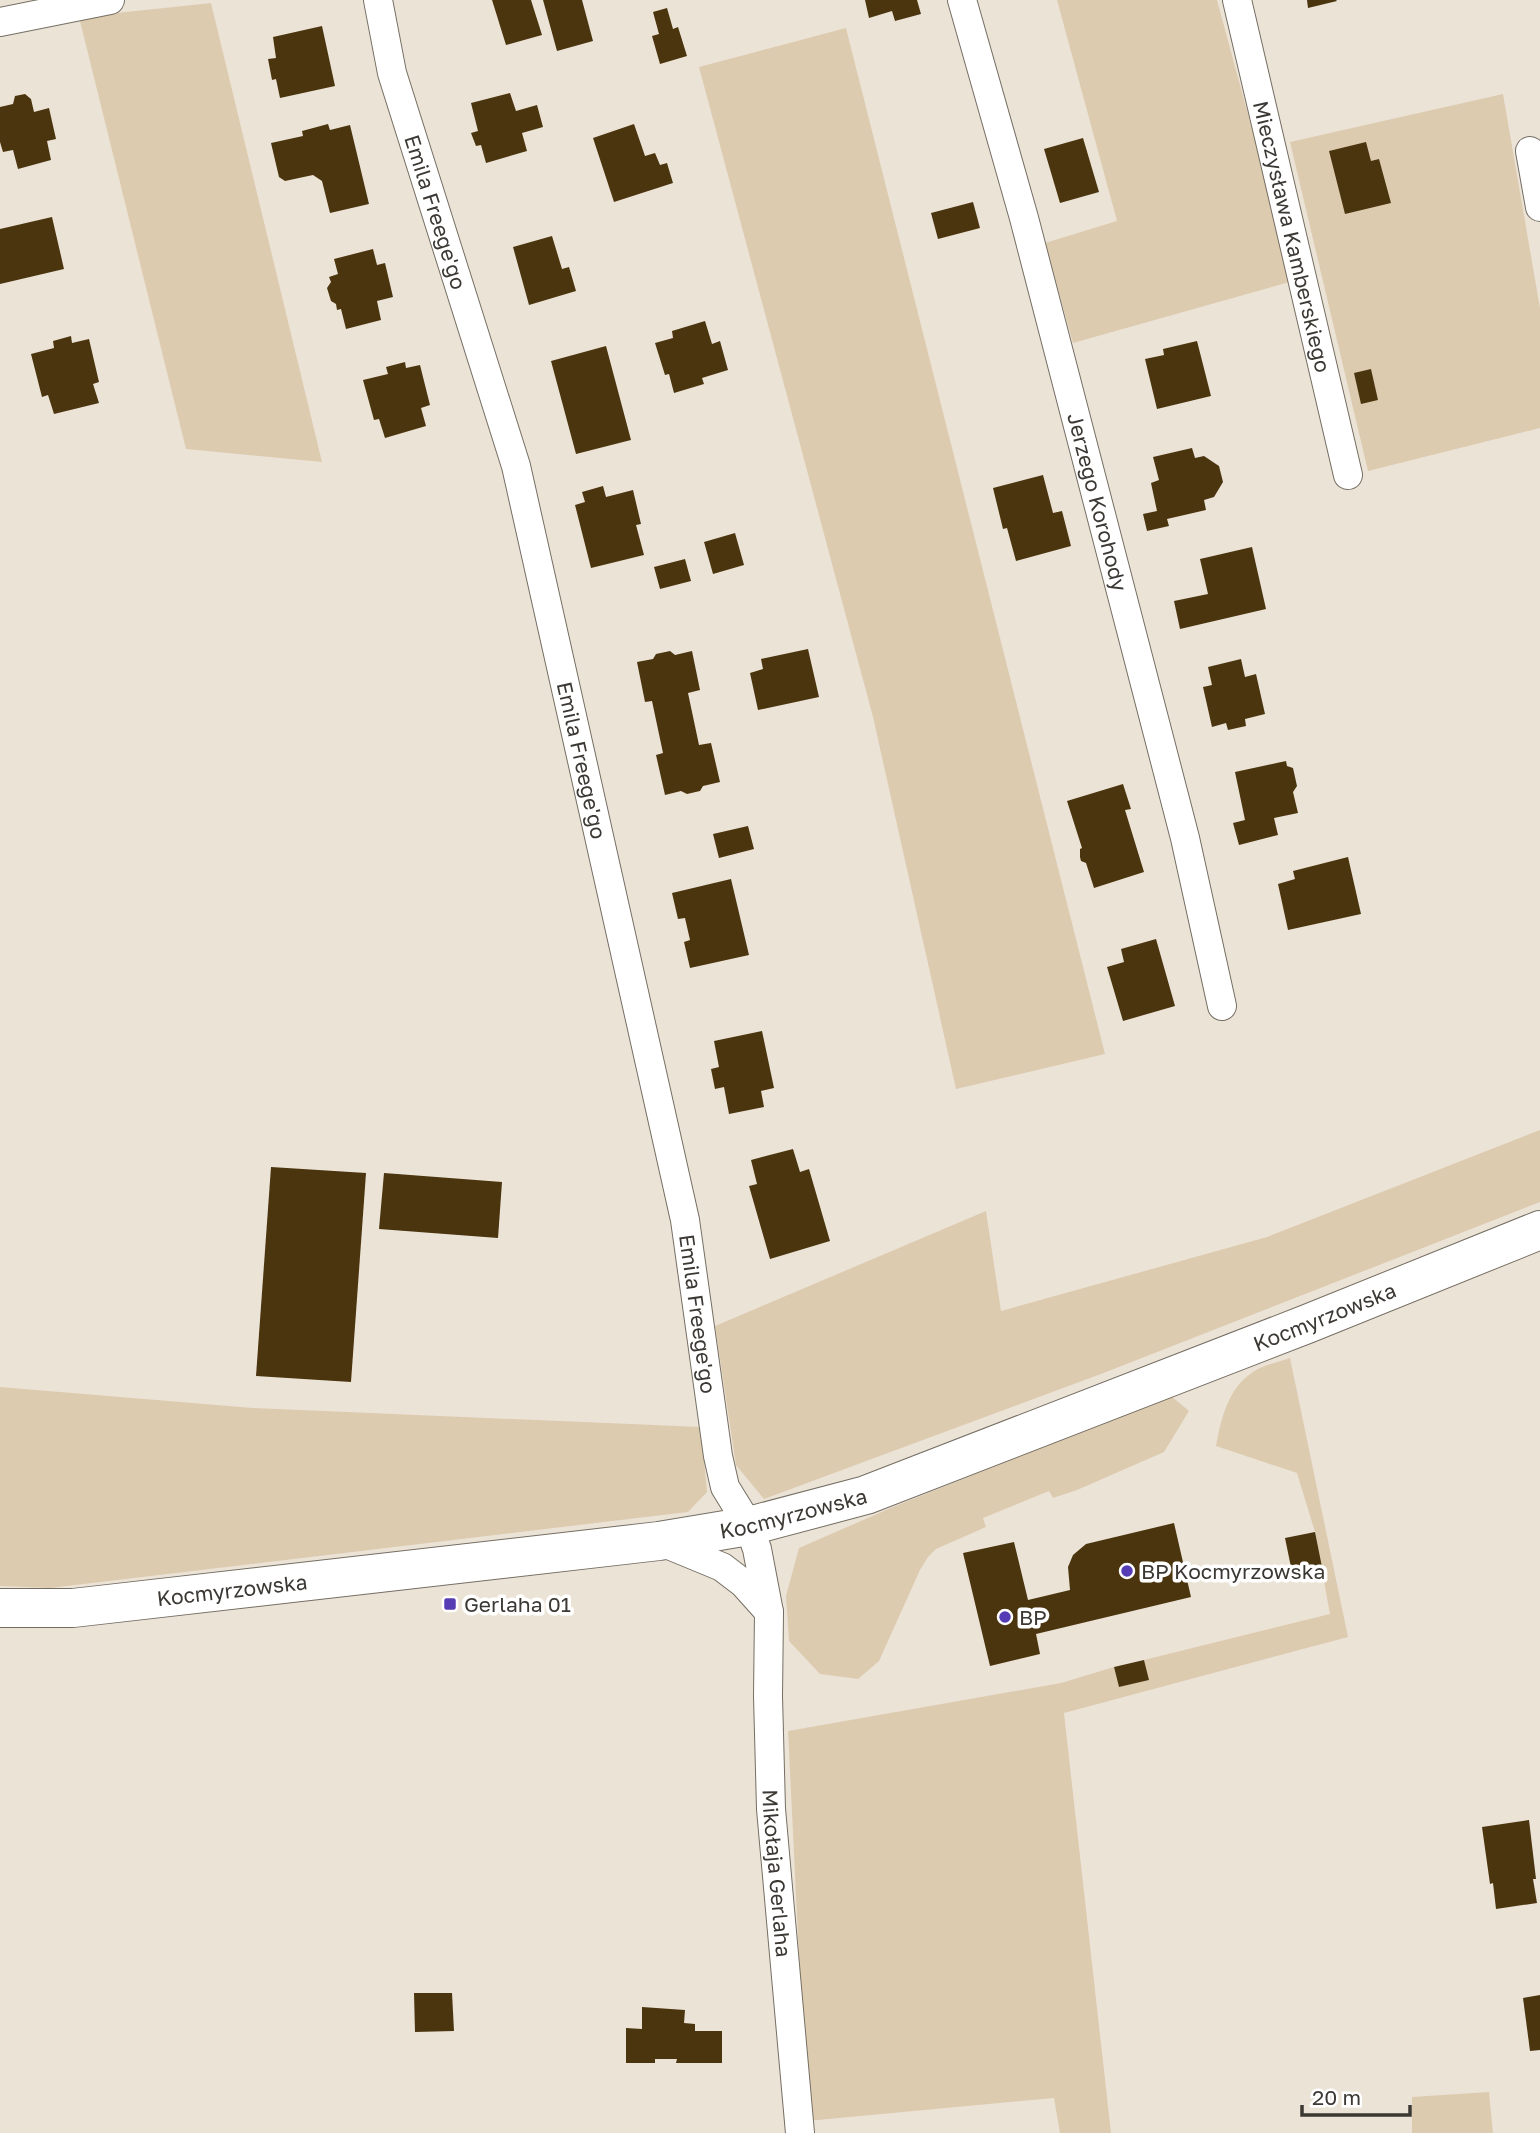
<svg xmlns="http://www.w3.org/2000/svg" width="1540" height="2133" viewBox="0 0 1540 2133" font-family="'Golos Text',sans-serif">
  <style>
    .green { fill: #ddcbb0 }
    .building { fill: #4b350e }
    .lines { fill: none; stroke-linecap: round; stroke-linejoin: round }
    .street-casing { stroke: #756e63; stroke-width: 30 }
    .secondary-casing { stroke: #756e63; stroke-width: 40 }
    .street { stroke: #fff; stroke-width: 28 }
    .secondary { stroke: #fff; stroke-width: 38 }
    .poi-dot { fill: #563cb4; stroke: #fff; stroke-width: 2.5 }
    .labels { text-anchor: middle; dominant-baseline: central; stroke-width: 7; stroke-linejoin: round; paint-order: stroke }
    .street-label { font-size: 21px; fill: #3c3834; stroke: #fff }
    .poi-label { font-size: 21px; fill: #3c3834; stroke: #fff; text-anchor: start }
  </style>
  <rect width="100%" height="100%" fill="#ece3d7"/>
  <g class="green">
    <path d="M1057 0H1217L1293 281 1073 343 1045 243 1117 221Z"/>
    <path d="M211 3 322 462 186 449 79 17Z"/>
    <path d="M846 28 1105 1054 956 1089 873 717 699 67Z"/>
    <path d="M1503 94 1540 308V428L1368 471 1290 142Z"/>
    <path d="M1540 1130V1202L1101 1374 764 1499 736 1465 715 1326 986 1211 1001 1311 1267 1237Z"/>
    <path d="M1290 1358 1348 1637 1064 1713 1111 2133H1060L1054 2098 807 2121 788 1731 1061 1683 1114 1667 1119 1687 1148 1680 1144 1660 1330 1614 1315 1532 1297 1473 1216 1446C1221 1419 1228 1388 1253 1372 1263 1365 1279 1362 1290 1358Z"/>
    <path d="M0 1387 253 1408 701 1427 707 1492 688 1512 50 1588 0 1586Z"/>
    <path d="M1171 1396 1189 1411 1164 1452 1077 1490 1053 1498 1049 1491 983 1518 986 1527 936 1549 928 1557 920 1570 879 1661 858 1679 820 1674 789 1641 786 1596 799 1548 893 1507Z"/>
    <path d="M1489 2092 1493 2133H1412V2097Z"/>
  </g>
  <g class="building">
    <path d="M492 0H531L542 35 506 45Z"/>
    <path d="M543 0H582L593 41 557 51Z"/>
    <path d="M865 0H917L921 14 895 21 892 11 869 18Z"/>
    <path d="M1307 0H1336L1337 1 1308 8Z"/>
    <path d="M667 8 673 29 678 27 687 56 660 64 652 36 659 34 653 12Z"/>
    <path d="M322 26 335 86 280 98 276 79 272 80 268 59 276 58 273 37Z"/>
    <path d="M510 93 516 111 537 105 543 127 522 133 527 151 486 163 481 145 476 146 471 133 478 131 471 103Z"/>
    <path d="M25 94 31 99 34 112 49 108 56 139 47 141 51 160 18 169 13 150 3 152 0 142V107L13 104 15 96Z"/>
    <path d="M328 124 330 130 350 125 369 204 330 213 322 181 313 175 285 181 279 177 271 143 303 136 302 131Z"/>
    <path d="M634 124 645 156 655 153 660 165 667 163 673 183 614 202 593 138Z"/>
    <path d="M1083 138 1099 192 1060 203 1044 149Z"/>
    <path d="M1366 142 1371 161 1379 159 1391 203 1345 214 1329 151Z"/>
    <path d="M973 202 980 228 938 239 931 213Z"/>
    <path d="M52 217 64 269 0 284V229Z"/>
    <path d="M552 236 562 269 569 267 576 291 529 305 513 247Z"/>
    <path d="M373 249 377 265 385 263 393 297 377 301 381 320 346 329 341 309 337 310 336 304 331 301 327 288 331 282 329 277 338 274 334 259Z"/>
    <path d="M705 321 712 344 720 341 728 370 702 378 704 384 674 393 669 374 665 375 655 343 673 338 672 331Z"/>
    <path d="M71 336 72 343 89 339 99 382 93 384 99 403 54 414 48 395 42 397 31 354 54 348 53 341Z"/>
    <path d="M1197 341 1211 396 1157 409 1145 359 1164 355 1163 349Z"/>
    <path d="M606 346 631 440 576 454 551 361Z"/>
    <path d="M405 362 406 368 420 365 430 405 421 408 426 426 385 438 379 419 374 420 363 380 388 374 386 367Z"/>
    <path d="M1371 369 1378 400 1361 404 1354 373Z"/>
    <path d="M1192 448 1195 458 1204 456 1219 466 1223 482 1214 497 1204 500 1206 510 1167 519 1169 526 1147 531 1143 514 1157 511 1151 483 1159 480 1153 457Z"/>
    <path d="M1043 475 1053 513 1062 511 1071 546 1016 561 1007 528 1003 529 993 488Z"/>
    <path d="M603 486 606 497 633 490 641 524 636 525 644 555 591 568 575 505 585 502 582 492Z"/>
    <path d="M735 533 744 565 713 574 704 542Z"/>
    <path d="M1252 547 1266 609 1180 629 1174 601 1208 594 1200 559Z"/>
    <path d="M685 559 691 581 660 589 654 567Z"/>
    <path d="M808 649 819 697 758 710 750 673 763 669 761 659Z"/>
    <path d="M670 651 675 655 692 651 700 690 688 693 699 745 711 743 720 782 703 786 700 791 687 794 681 791 665 795 656 755 663 753 652 701 645 702 637 662 653 659 656 654Z"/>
    <path d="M1241 659 1245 677 1256 674 1265 714 1245 719 1246 726 1228 730 1226 723 1212 727 1203 687 1212 685 1208 667Z"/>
    <path d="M1286 761 1287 766 1293 768 1297 786 1293 792 1298 813 1274 818 1278 835 1239 845 1233 823 1245 820 1235 772Z"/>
    <path d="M1123 784 1131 809 1125 810 1144 872 1094 888 1086 863 1081 861 1080 857V849L1082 848 1067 801Z"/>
    <path d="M748 826 754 849 719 858 713 834Z"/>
    <path d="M1348 857 1361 914 1288 930 1278 884 1295 879 1293 871Z"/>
    <path d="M731 879 749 955 690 968 684 942 690 940 685 918 678 919 672 893Z"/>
    <path d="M1156 939 1175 1006 1123 1021 1107 967 1124 962 1121 949Z"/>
    <path d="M762 1031 774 1088 761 1091 764 1107 729 1114 724 1087 715 1089 711 1069 719 1067 714 1041Z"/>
    <path d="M793 1149 800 1172 809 1169 830 1241 770 1259 749 1186 757 1184 751 1160Z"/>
    <path d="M271 1167 366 1173 351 1382 256 1376Z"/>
    <path d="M384 1173 502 1182 498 1238 379 1229Z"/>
    <path d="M1174 1523 1191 1597 1036 1634 1040 1654 990 1666 963 1553 1014 1542 1028 1600 1070 1590 1068 1567 1073 1555 1086 1544Z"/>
    <path d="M1315 1532 1322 1567 1292 1572 1285 1538Z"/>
    <path d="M1144 1660 1149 1680 1119 1687 1114 1667Z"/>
    <path d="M1529 1820 1536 1879H1533L1537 1903 1496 1909 1493 1883 1490 1884 1482 1827Z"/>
    <path d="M414 1993H452L454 2031 415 2032Z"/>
    <path d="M1540 1995V2050L1530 2051 1523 1998Z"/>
    <path d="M642 2007 685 2010 684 2023 695 2024V2031H722V2063H676L677 2059H655V2063H626V2028L642 2029Z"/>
  </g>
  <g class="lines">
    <g class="street-casing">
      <g id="street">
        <path id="s1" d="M378 0 392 73 516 466 685 1220 718 1456 725 1487 749 1526 757 1549 769 1612 768 1696 771 1809 800 2133"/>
        <path id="s2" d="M962 0 1024 218 1185 838 1222 1006"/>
        <path id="s3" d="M1237 0 1348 475"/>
        <path d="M0 22 110 0"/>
        <path d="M1530 151 1540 207"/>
        <path d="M659 1541 722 1567 743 1583 769 1612"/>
      </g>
    </g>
    <g class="secondary-casing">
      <g id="secondary">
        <path id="s4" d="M0 1608H73L659 1541 749 1526 866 1495 1307 1324 1540 1230"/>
      </g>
    </g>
    <use href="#street" class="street"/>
    <use href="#secondary" class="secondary"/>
  </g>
  <g class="poi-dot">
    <circle cx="1127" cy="1571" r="7"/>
    <rect x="443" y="1597" width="14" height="14" rx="3.5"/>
    <circle cx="1005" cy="1617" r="7"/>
  </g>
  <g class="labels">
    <g class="street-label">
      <text stroke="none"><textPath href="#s1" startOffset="220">Emila Freege'go</textPath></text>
      <text stroke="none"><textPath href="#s3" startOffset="243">Mieczysława Kamberskiego</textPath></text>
      <text stroke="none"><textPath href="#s2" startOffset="520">Jerzego Korohody</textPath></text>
      <text stroke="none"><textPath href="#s1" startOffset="788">Emila Freege'go</textPath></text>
      <text stroke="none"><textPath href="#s1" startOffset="1354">Emila Freege'go</textPath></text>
      <text stroke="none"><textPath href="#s4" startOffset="1367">Kocmyrzowska</textPath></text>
      <text stroke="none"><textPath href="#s4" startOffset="800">Kocmyrzowska</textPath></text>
      <text stroke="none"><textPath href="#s4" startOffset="233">Kocmyrzowska</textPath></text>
      <text stroke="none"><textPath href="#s1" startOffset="1925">Mikołaja Gerlaha</textPath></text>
    </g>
    <g class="poi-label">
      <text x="1141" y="1571">BP Kocmyrzowska</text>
      <text x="464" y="1604">Gerlaha 01</text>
      <text x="1019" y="1617">BP</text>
    </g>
  </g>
  <path d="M1302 2105v10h108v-10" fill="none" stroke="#3c3834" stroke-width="3.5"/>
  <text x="1312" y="2105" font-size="21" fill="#3c3834" stroke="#ffffff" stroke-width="5" paint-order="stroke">20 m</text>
</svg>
